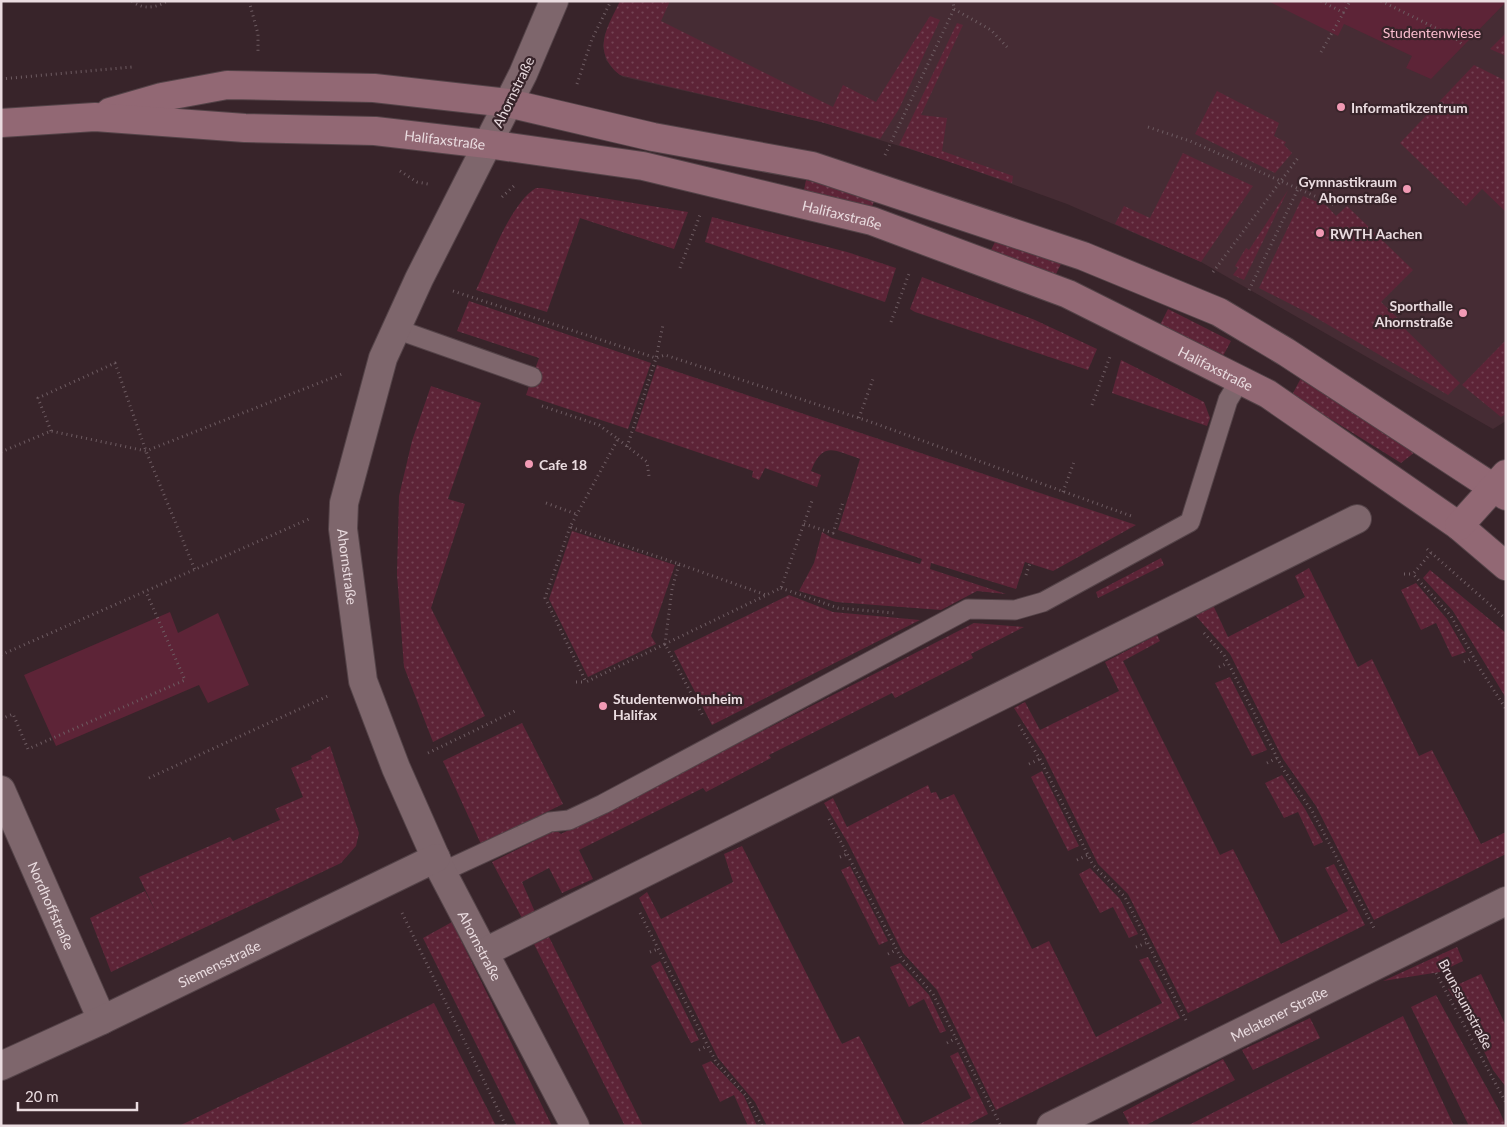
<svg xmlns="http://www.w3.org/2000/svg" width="1507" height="1127" viewBox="0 0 1507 1127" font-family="Lato,sans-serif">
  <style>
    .built { fill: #462c34 }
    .grass { fill: url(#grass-dots) }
    .park { fill: #5d2437 }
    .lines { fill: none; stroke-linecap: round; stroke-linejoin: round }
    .lane-casing { stroke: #544348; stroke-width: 21 }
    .street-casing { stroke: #544348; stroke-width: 30 }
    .secondary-casing { stroke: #544348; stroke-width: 30 }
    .path { stroke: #6e5c62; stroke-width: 3; stroke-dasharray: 1 4; stroke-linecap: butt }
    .lane { stroke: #7e666c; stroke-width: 19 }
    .street { stroke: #7e666c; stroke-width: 28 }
    .secondary { stroke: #926874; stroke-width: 28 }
    .poi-dot { fill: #f19ab4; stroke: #38242a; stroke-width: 2 }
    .labels { text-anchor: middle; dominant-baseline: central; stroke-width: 4.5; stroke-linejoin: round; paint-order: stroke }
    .park-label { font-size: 14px; fill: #fbbecf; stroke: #38242a }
    .street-label { font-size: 14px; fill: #eadce0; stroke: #38242a }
    .poi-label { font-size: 14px; font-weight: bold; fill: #eadce0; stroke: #38242a; text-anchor: start }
  </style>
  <defs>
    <pattern id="grass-dots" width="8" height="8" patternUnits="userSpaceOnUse" patternTransform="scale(1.25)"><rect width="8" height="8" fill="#5d2437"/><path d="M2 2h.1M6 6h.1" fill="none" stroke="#744354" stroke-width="1.8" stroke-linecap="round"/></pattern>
  </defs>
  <rect width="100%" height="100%" fill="#38242a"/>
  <path class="built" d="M621 1H1506V421L1493 429 1201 262 1067 204 945 160 821 122 623 77 614 70 606 60 603 46 605 34Z"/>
  <g class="grass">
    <path d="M620 1H670L661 21 833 107 843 85 876 102 930 16 940 20 899 109 880 139 821 122 620 75C591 51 607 28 620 1Z"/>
    <path d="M957 23 963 25 921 115 947 118 942 151 1013 176 1012 183 899 145Z"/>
    <path d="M1506 33V56L1490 49Z"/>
    <path d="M1474 65 1506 81V212L1482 189 1466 206 1400 143Z"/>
    <path d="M1217 91 1279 123 1274 136 1286 142 1284 145 1292 153 1275 173 1195 134Z"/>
    <path d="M1183 153 1253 186 1201 262 1115 224 1124 206 1150 218Z"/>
    <path d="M806 180 875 199 871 209 804 190Z"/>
    <path d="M536 188H542L688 212 674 249 580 218 547 312 476 290C489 263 511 202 536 188Z"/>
    <path d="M1288 190 1244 280 1233 275 1238 268 1235 266 1246 248 1249 250Z"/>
    <path d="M1303 196 1327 206 1336 216 1347 206 1413 270 1381 302 1407 327 1405 329 1460 383 1448 395 1308 313 1259 288Z"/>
    <path d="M712 217 847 252 896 268 885 302 705 242Z"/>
    <path d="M997 238 1061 264 1054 278 991 250Z"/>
    <path d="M922 277 1035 320 1097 349 1088 370 915 312 910 309Z"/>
    <path d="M469 301 651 363 628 429 526 395 539 358 457 331Z"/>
    <path d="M1168 309 1231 341 1223 356 1160 325Z"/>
    <path d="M1506 340V414L1501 417 1462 385Z"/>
    <path d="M1121 360 1204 402 1210 418 1207 426 1112 393Z"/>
    <path d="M657 365 1136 525 1053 571 1025 562 1016 589 931 563 930 569 1006 594 977 591 941 610 836 602 799 591 814 563 822 532 832 538 920 564 922 559 838 530 860 459C835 451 823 440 811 471L821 475 817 487 765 468 759 480 752 477 753 471 635 431Z"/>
    <path d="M1301 378 1415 452 1401 463 1292 395Z"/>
    <path d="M431 386 481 403 448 499 465 504 431 608 485 716 433 742 404 667 397 574 399 496 412 441Z"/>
    <path d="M572 531 675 565 651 636 656 644 588 677 549 599Z"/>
    <path d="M1161 558 1164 565 1098 598 1096 592Z"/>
    <path d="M1309 568 1358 667 1372 659 1419 756 1432 750 1481 844 1506 832V854L1374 920 1316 806 1283 759 1230 654 1195 615 1213 605 1228 637 1305 597 1295 576Z"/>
    <path d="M1430 570 1506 633V698L1453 611 1423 578Z"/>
    <path d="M1416 583 1447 619 1466 652 1452 657 1436 623 1421 630 1401 590Z"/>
    <path d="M789 595 833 612 920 620 712 725 674 651Z"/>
    <path d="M974 623 1024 627 971 654 973 658 895 698 892 693 769 755 771 758 706 792 703 788 579 850 593 879 562 893 549 868 522 882 535 912 523 920 492 862 556 830 561 834Z"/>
    <path d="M1157 635 1160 641 1123 661 1220 855 1233 849 1281 944 1348 911 1325 868 1334 864 1365 925 1188 1013 1128 894 1098 864 1044 755 1014 708 1025 702 1040 730 1119 691 1105 662Z"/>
    <path d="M1230 677 1267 750 1252 756 1215 683Z"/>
    <path d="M522 723 563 804 481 844 443 761Z"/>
    <path d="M330 746 359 833 356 846 341 863 111 972 90 918 145 891 157 914 139 877 230 837 233 841 280 820 275 809 303 797 291 768 312 759 311 756Z"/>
    <path d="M1042 771 1079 846 1068 851 1031 777Z"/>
    <path d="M1282 775 1305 809 1323 842 1314 846 1298 812 1284 818 1265 783Z"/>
    <path d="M928 785 931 793 936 792 940 800 954 794 1032 949 1049 941 1096 1037 1162 1003 1139 960 1148 957 1180 1018 996 1110 937 990 903 953 848 843 824 803 833 798 847 827Z"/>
    <path d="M742 846 842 1044 859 1036 905 1126H767L755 1102 718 1058 639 898 647 892 661 919 733 882 724 854Z"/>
    <path d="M850 866 888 941 879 945 841 870Z"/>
    <path d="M1090 868 1120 899 1138 934 1129 938 1113 907 1100 913 1079 874Z"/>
    <path d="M452 922 552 1126H517L423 938Z"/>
    <path d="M549 937 643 1126H625L534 944Z"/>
    <path d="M1457 947 1463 961 1440 972 1383 981Z"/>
    <path d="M660 961 699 1040 691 1043 651 966Z"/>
    <path d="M900 963 929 995 946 1031 940 1033 924 999 909 1007 890 967Z"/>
    <path d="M1481 974 1506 1026V1087L1493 1070 1469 1020 1448 989Z"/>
    <path d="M1436 995 1499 1110 1506 1126H1469L1411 1007Z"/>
    <path d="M434 1003 496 1126H179Z"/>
    <path d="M1403 1016 1454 1126H1187Z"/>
    <path d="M1310 1018 1320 1038 1253 1070 1242 1050Z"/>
    <path d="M958 1052 988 1114 965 1126H916L971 1098 950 1056Z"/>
    <path d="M1223 1059 1235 1080 1144 1126H1130L1123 1112Z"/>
    <path d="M711 1061 744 1096 757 1126H748L734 1095 720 1102 702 1065Z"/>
  </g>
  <g class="park">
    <path d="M1268 1H1506V2L1431 79 1406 68 1412 56 1344 24 1338 36Z"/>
    <path d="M170 612 178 633 218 613 249 685 208 703 199 685 56 746 24 675Z"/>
  </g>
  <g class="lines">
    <g class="lane-casing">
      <g id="lane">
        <path d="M396 329 532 377"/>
        <path d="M442 872 550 822 569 820 603 804 968 609 1015 610 1043 602 1190 522 1228 400 1240 380"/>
      </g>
    </g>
    <g class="street-casing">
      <g id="street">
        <path id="s1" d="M554 1 523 74 419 279 383 358 344 503 343 529 363 681 396 768 442 872 575 1126"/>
        <path id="s2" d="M1 790 102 1020"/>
        <path d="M485 952 1357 519"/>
        <path id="s3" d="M1 1066 102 1020 436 858"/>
        <path id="s4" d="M1051 1126 1506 901"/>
      </g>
    </g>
    <g class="secondary-casing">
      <g id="secondary">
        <path d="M110 112 162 97 227 85 374 88 508 103 653 137 812 166 1083 256 1219 312 1286 352 1506 496"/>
        <path id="s5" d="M1 123 95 117 245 128 375 131 487 144 643 166 872 221 1068 294 1268 394 1459 526 1506 566"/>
        <path d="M1459 526 1506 474"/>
      </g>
    </g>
    <g class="path">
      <path d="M132 1C143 10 156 8 167 1"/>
      <path d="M249 1 258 34V52"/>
      <path d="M666 1 669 3"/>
      <path d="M1321 1 1344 13"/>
      <path d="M1381 1 1454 37 1464 46"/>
      <path d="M954 9 991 30 1007 47"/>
      <path d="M1321 52 1349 3 1345 1"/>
      <path d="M1 79 132 67"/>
      <path d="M577 84 592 39 611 1"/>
      <path d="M1148 127 1190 141 1335 205 1341 200"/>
      <path d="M885 155 954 9 953 1"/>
      <path d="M400 171 417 182 428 184"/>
      <path d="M502 197 516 184"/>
      <path d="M680 268 700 215"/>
      <path d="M1213 272 1298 158"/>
      <path d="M1249 290 1298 189"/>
      <path d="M453 291 656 358 663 325"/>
      <path d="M891 322 910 271"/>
      <path d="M1092 405 1111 354"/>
      <path d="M542 406 599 425 618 439 570 527 679 564 672 589 665 644 781 588 812 501"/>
      <path d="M859 418 873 379"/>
      <path d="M51 431 38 398 115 363 146 451 195 570"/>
      <path d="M618 439 647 462 649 476"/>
      <path d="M627 447 656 358 665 355 868 421 1134 517"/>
      <path d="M1 452 51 431 146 451 342 374"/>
      <path d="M1063 492 1074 462"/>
      <path d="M546 503 576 514"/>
      <path d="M804 524 833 533 843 502"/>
      <path d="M570 527 545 598 586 682 665 644 703 716"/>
      <path d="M1427 549 1506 619"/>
      <path d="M1431 553 1413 574 1451 616 1480 669 1506 709"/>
      <path d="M679 564 766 595"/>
      <path d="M1404 574H1413"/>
      <path d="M1026 575 1030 563"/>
      <path d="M781 588 838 608 894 613"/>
      <path d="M1204 633 1224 655 1283 769 1312 811 1374 928"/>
      <path d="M1 655 309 519"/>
      <path d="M1464 662 1473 658"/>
      <path d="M1219 667 1228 663"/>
      <path d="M576 682H586"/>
      <path d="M1 719 13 714 28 749 185 680 146 592"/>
      <path d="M1019 725 1040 759 1093 865 1125 897 1186 1020"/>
      <path d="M428 753 517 710"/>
      <path d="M1267 763 1277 758"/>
      <path d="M1029 764 1040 759"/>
      <path d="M149 778 330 695"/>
      <path d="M829 819 901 958 933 994 1001 1126"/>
      <path d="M840 857 847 854"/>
      <path d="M1077 860 1088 855"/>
      <path d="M402 913 506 1126"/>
      <path d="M640 913 716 1062 747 1097 762 1126"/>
      <path d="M1136 947 1146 943"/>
      <path d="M650 952 658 949"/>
      <path d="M888 954 896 950"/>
      <path d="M1436 973 1506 1103"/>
      <path d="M947 1043 956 1038"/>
      <path d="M699 1050 707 1046"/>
    </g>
    <use href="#lane" class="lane"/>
    <use href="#street" class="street"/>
    <use href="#secondary" class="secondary"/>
  </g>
  <g class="poi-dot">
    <circle cx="1341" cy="107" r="5"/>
    <circle cx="1407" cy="189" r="5"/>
    <circle cx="1320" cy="233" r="5"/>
    <circle cx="1463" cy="313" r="5"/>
    <circle cx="529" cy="464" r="5"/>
    <circle cx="603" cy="706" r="5"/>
  </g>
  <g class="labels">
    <g class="park-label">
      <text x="1432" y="32">Studentenwiese</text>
    </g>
    <g class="street-label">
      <text transform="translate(513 92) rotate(-64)">Ahornstraße</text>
      <text stroke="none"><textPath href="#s5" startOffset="445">Halifaxstraße</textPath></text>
      <text stroke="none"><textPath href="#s5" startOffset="850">Halifaxstraße</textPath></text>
      <text stroke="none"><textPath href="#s5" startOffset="1255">Halifaxstraße</textPath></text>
      <text stroke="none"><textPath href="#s1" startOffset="610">Ahornstraße</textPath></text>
      <text stroke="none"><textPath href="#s2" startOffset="126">Nordhoffstraße</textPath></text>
      <text stroke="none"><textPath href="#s1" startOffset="1015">Ahornstraße</textPath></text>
      <text stroke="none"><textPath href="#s3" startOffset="241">Siemensstraße</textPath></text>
      <text transform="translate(1466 1004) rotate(62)">Brunssumstraße</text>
      <text stroke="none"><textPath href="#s4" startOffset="254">Melatener Straße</textPath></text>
    </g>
    <g class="poi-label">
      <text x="1351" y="107">Informatikzentrum</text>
      <text x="1397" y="181" text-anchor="end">Gymnastikraum<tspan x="1397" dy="16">Ahornstraße</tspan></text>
      <text x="1330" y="233">RWTH Aachen</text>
      <text x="1453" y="305" text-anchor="end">Sporthalle<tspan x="1453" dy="16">Ahornstraße</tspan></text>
      <text x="539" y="464">Cafe 18</text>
      <text x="613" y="698">Studentenwohnheim<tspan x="613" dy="16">Halifax</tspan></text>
    </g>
  </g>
  <rect width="1507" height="1127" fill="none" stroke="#eadce0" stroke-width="5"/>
  <path d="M18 1102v8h119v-8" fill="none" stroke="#eadce0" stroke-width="2.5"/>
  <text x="25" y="1102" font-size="15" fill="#eadce0" stroke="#38242a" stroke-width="4" paint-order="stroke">20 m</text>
</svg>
